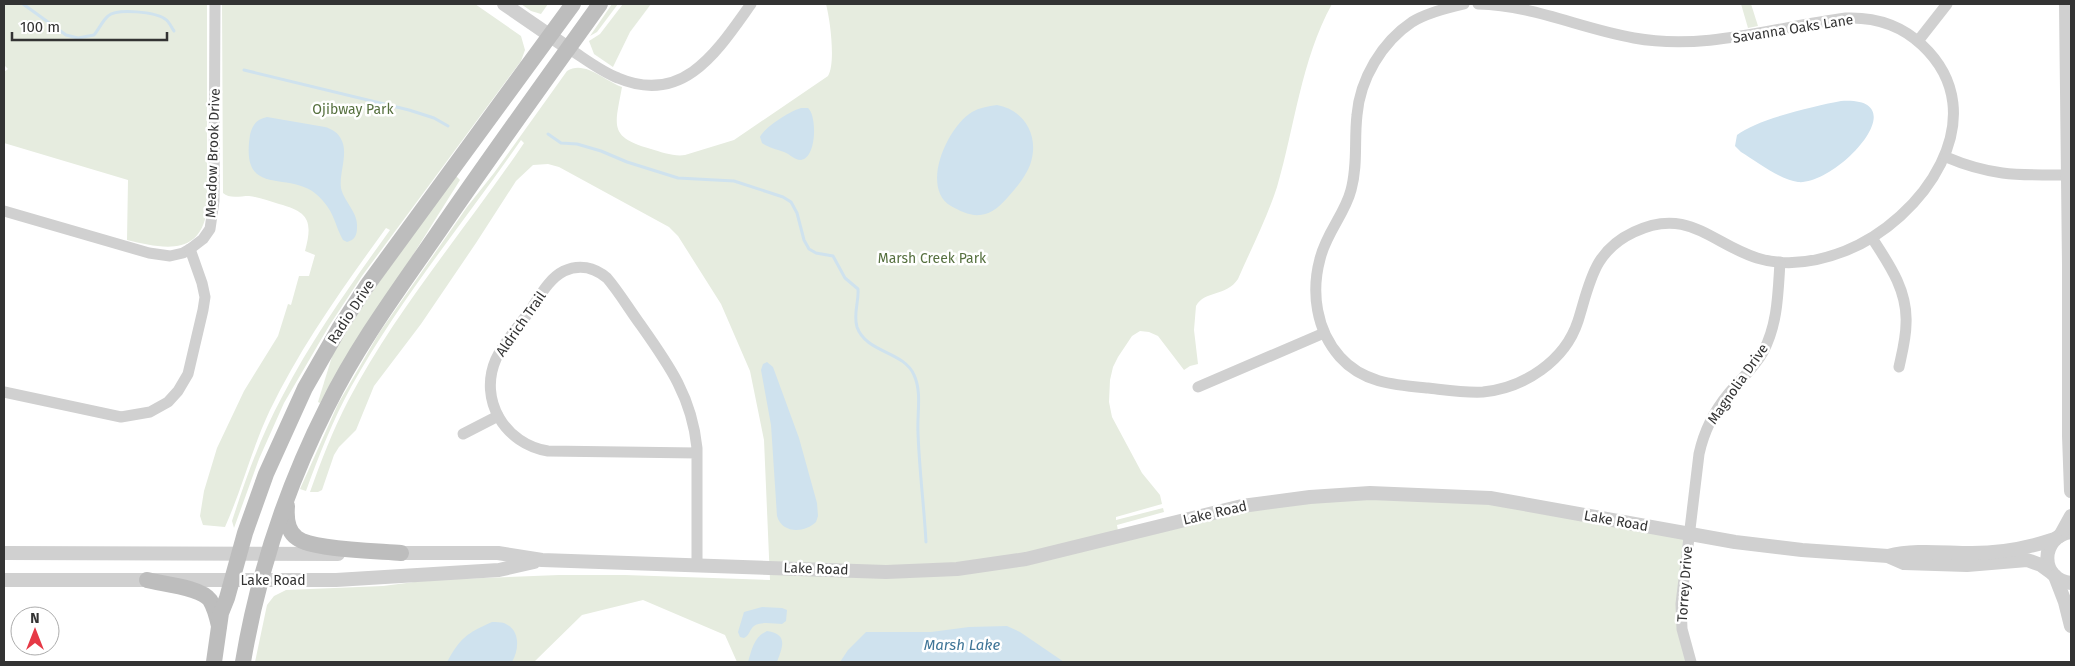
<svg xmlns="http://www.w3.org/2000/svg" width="2075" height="666" viewBox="0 0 2075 666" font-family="'Fira Sans',sans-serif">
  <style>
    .green { fill: #e6ecdf }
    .water { fill: #cfe2ee }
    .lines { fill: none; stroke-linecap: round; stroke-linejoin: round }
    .stream { stroke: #cfe2ee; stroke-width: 3 }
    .minor { stroke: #d0d0d0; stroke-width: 11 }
    .tertiary { stroke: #d0d0d0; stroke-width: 14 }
    .secondary { stroke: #bdbdbd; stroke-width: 16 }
    .labels { text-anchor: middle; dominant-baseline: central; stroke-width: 5; stroke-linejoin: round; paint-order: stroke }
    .street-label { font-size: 14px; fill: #333; stroke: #fff }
    .park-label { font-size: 14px; fill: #56703f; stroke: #fff }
    .water-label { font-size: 15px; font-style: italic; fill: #3f7597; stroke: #fff }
  </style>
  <rect width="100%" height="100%" fill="#fff"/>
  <g class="green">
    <path d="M4 4H207V210C200 258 161 248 127 240L128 180 4 143V72L8 69 4 65Z"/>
    <path d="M222 4H475L521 36 525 50 521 61 362 276 329 326 284 403 259 459 234 528 232 521C246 478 261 435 283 395 313 337 352 283 390 230L386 228C344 286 301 346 270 410 252 448 242 489 225 527L203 525 200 516 204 491 217 448 244 391 278 336 288 304 291 305 299 276H309L315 255 305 251C313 221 309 212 279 204 269 201 259 197 249 196 240 196 229 199 223 193Z"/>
    <path d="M521 4H548L541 14 531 11Z"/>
    <path d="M612 4H618L597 32 590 36Z"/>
    <path d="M623 4H651L630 32 613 67 594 54 589 41 600 34Z"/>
    <path d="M826 4H1332C1301 60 1295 126 1277 187 1267 218 1251 249 1238 279 1226 297 1205 290 1196 306L1194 330 1198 364 1190 366 1184 370 1158 336 1149 332 1140 331 1132 336 1118 357 1113 367 1110 380 1109 402 1112 417 1142 473 1160 495 1162 504 1116 517V520L1163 508 1164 512 1117 525 1119 537 1242 506 1414 493 1688 534 1681 604 1691 662H737L725 635 643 600 582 615 534 662H255L267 605 274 596 286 590 383 586 430 580 559 575H625L770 580 764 440 750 371 721 304 678 236 669 227 559 167 548 164 533 165 516 181 476 243 421 324 374 386 356 430 339 447 334 455 322 490 318 492H310C321 461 333 430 348 401 397 308 466 229 524 143L521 140C464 222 400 299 351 387 333 420 319 455 306 491L300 489 338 404 379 333 467 207 494 173 567 71C585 60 604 81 622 87 615 126 608 137 651 149 661 152 675 157 685 155L734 140 828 76C836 63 830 19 826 4Z"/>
    <path d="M1741 4H1751L1758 26 1748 28Z"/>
    <path d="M456 176 460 180 320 403 318 402 334 350 358 311Z"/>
  </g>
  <g class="water">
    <path d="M1841 101C1920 96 1836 186 1798 182 1780 180 1756 161 1741 152L1735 146 1737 135C1757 119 1815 106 1841 101Z"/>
    <path d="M997 105C1024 110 1039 135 1031 162 1027 175 1017 187 1008 197 1001 205 992 214 980 215 970 216 960 211 951 206 920 188 947 127 972 112 979 108 988 106 997 105Z"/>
    <path d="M801 108H808C817 115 817 158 801 160 794 160 790 154 784 152 776 149 769 148 762 143L760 137C765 127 790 111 801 108Z"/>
    <path d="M267 117 325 127C332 129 339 133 342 141 348 155 339 173 341 188 344 202 358 212 357 227 357 235 355 240 347 242L343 240C333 221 335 211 316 194 288 170 240 199 250 135 252 125 257 119 267 117Z"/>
    <path d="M767 362 773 367 799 438 817 503 818 516 816 522C805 533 782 534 777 516L771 425 761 370 763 364Z"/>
    <path d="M762 607 782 608 787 610 786 621 782 624C775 624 760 621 754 626 749 630 750 635 744 638L740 637 738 632 744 612Z"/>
    <path d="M492 622C496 622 501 622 504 623 521 630 519 650 512 662H447C460 638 467 633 492 622Z"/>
    <path d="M1007 626 1020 632 1064 662H840L848 650 866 632H931L969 627Z"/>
    <path d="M767 631C788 634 783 646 777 662H748C752 649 754 637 767 631Z"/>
  </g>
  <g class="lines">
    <g class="stream">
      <path d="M23 4 66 35 78 38 94 35C99 29 103 20 108 16 117 8 156 12 165 19 169 21 171 27 174 31"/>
      <path d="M244 70 409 110 434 118 448 126"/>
      <path d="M548 134 561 143 577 144 601 151 627 162 678 178 734 181 783 197 791 202 797 213 804 240 809 249 816 253 833 256 845 278 858 289C859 302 853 314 857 327 866 353 904 351 914 375 922 392 917 413 918 432 919 468 924 505 926 542"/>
    </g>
    <g class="minor">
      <path d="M1464 4C1446 8 1427 13 1412 22 1382 42 1360 79 1357 115 1354 140 1358 165 1351 190 1345 214 1326 233 1320 259 1311 292 1316 330 1340 357 1363 383 1395 385 1428 388 1446 390 1465 393 1483 392 1524 388 1565 361 1578 321 1590 283 1593 251 1634 232 1688 206 1712 244 1757 258 1786 267 1817 262 1845 251 1922 221 1998 116 1922 45 1901 25 1874 17 1846 18 1775 27 1706 51 1634 38 1582 29 1532 5 1478 4"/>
      <path d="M1918 41 1947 4"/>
      <path d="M568 48C584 58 600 71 618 78 684 106 718 50 751 4"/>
      <path d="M1946 157C1993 177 2021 175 2071 175"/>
      <path d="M4 211 149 253 170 256 183 253 190 249 203 239 210 229 214 201 215 4"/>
      <path d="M1872 238C1889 264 1908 291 1906 324 1906 338 1902 353 1899 367"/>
      <path d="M1198 387 1324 333"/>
      <path d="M4 392 121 417 150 412 168 402 178 391 188 374 203 310 205 297 202 283 190 249"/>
      <path d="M463 434 498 416"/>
      <path d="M697 453 548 451C505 444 478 400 496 359 504 342 518 327 529 312 539 298 548 279 564 271 579 264 594 267 607 278 619 292 629 309 640 324 669 365 692 397 697 448V565"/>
      <path d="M1691 662 1682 629 1681 604 1699 454C1704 431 1714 411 1729 393 1741 379 1754 368 1763 352 1778 324 1778 292 1780 262"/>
    </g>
    <g class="tertiary">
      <path d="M504 4 568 48"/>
      <path d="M2066 4 2069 265V436L2071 491"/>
      <path d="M2071 532C2040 536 2039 580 2071 583"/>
      <path d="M2060 536 2071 516"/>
      <path d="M4 553 338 554"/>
      <path d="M392 553H498L542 560 886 572 957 569 1026 559 1242 506 1310 497 1370 493 1490 498 1735 542 1802 550 1888 556 1904 563 1967 565 2027 560 2041 565 2052 573"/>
      <path d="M1888 556C1915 549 1944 553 1972 553 2001 553 2028 548 2055 539"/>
      <path d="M2055 576 2065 602 2071 626"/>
      <path d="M4 580H336L499 570 534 562"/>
    </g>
    <g class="secondary">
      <path d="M287 506C286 518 287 531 297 538 312 550 379 551 401 553"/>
      <path d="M147 580C162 584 201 587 210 600 215 608 217 617 219 626"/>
      <path d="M214 662 221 613 227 598 245 533 266 474 305 388 340 327 366 287 573 4"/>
      <path d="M243 662C258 573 286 488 327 407 357 346 397 292 435 237 489 158 545 81 600 4"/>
    </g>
  </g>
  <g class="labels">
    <g class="street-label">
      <text transform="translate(1793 29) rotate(-9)">Savanna Oaks Lane</text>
      <text transform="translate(213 153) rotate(-88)">Meadow Brook Drive</text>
      <text transform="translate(351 312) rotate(-57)">Radio Drive</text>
      <text transform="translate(521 324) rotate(-55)">Aldrich Trail</text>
      <text transform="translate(1738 384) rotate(-55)">Magnolia Drive</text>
      <text transform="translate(1215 513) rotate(-13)">Lake Road</text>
      <text transform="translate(1616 521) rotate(10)">Lake Road</text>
      <text transform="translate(816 569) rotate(2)">Lake Road</text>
      <text x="273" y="580">Lake Road</text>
      <text transform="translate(1685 584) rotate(-86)">Torrey Drive</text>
    </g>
    <g class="park-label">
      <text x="353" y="109">Ojibway Park</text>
      <text x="932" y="258">Marsh Creek Park</text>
    </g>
    <g class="water-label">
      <text x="962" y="645">Marsh Lake</text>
    </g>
  </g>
  <rect width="2075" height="666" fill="none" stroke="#333333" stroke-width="10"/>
  <g transform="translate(35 631)"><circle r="24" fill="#ffffff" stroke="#adadad"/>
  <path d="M0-4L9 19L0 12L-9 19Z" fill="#e63946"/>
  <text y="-8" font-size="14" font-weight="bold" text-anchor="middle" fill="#333333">N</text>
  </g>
  <path d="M12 32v8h155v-8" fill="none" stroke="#333333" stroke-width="2.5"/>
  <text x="20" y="32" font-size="15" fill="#333333" stroke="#ffffff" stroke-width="4" paint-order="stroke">100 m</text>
</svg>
